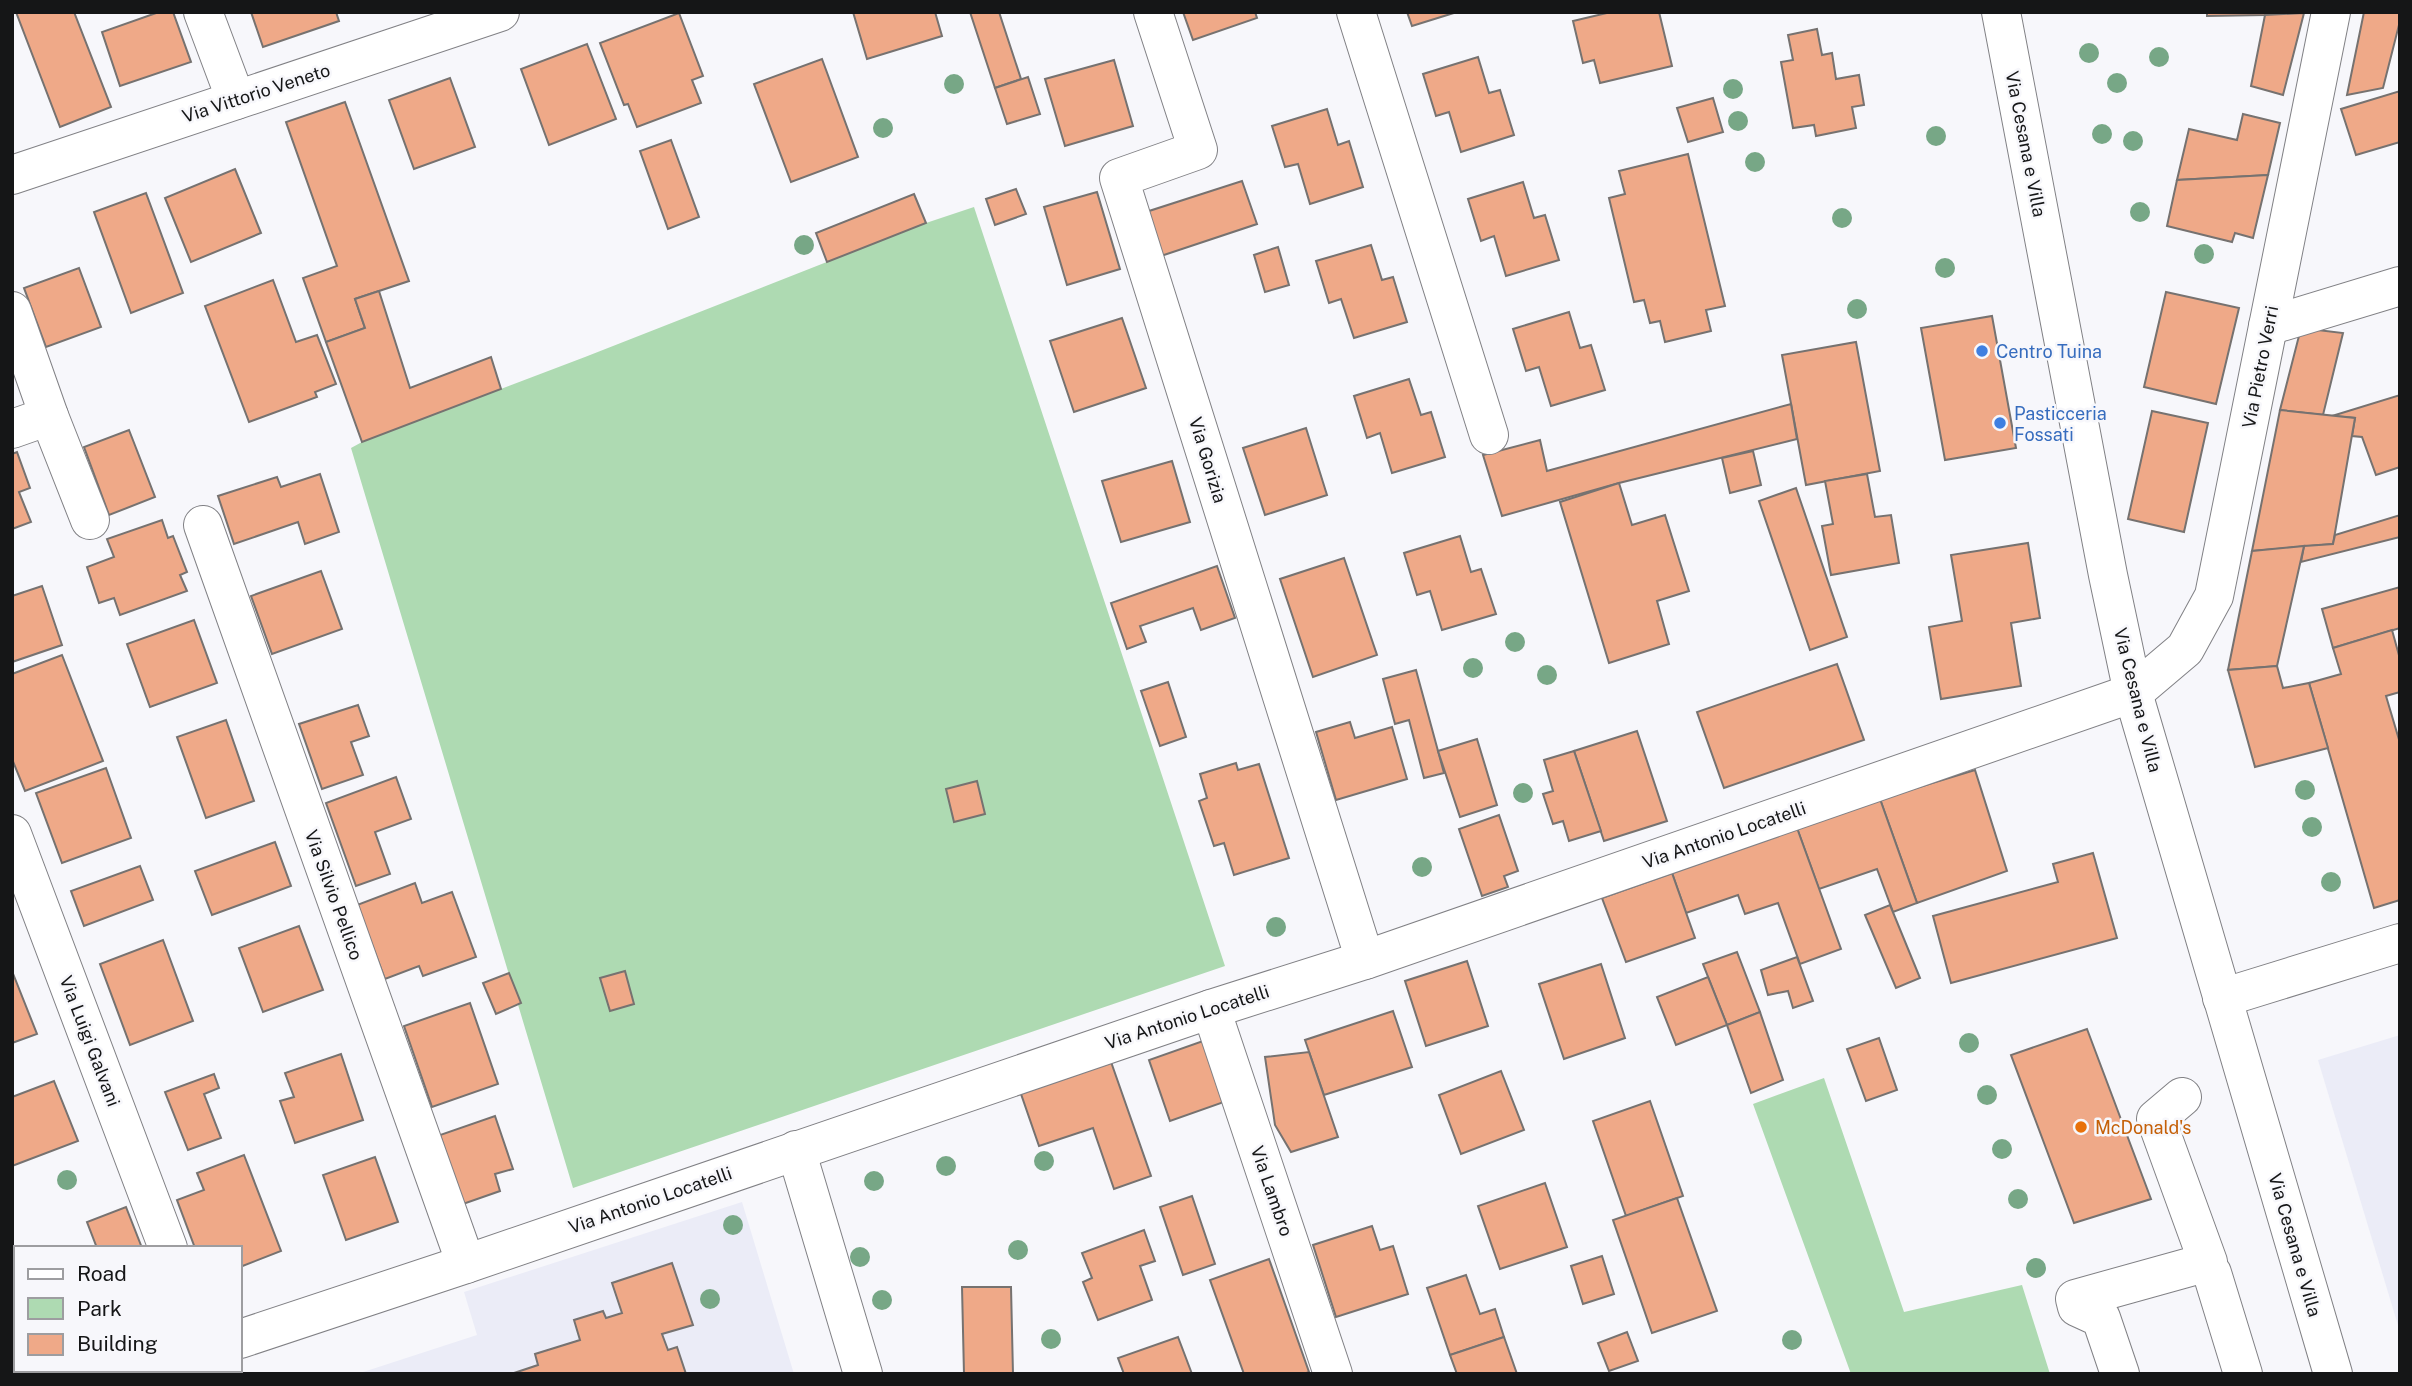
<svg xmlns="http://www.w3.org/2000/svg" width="2412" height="1386" viewBox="0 0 2412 1386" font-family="'Public Sans',sans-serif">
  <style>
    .built { fill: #ebecf7 }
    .green { fill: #aedab2 }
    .building { fill: #efa988; stroke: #767270; stroke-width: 2 }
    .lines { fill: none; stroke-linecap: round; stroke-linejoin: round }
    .minor-casing { stroke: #818185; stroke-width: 40 }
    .major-casing { stroke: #818185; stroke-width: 40 }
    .minor { stroke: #fff; stroke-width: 38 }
    .major { stroke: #fff; stroke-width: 38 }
    .tree { fill: #77a786 }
    .shop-dot { fill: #3f7fe0; stroke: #f7f7fb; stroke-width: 2.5 }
    .food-dot { fill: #e8710a; stroke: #f7f7fb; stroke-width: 2.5 }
    .labels { text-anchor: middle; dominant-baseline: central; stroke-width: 5; stroke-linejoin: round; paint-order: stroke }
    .street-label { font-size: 18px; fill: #151617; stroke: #f7f7fb }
    .shop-label { font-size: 18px; fill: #366cbe; stroke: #f7f7fb; text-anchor: start }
    .food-label { font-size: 18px; fill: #c56008; stroke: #f7f7fb; text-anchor: start }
  </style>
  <rect width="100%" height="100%" fill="#f7f7fb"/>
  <g class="built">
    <path d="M2400 1035V1332L2318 1060Z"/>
    <path d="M742 1202 794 1374H357L477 1335 464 1292Z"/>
  </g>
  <g class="green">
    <path d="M974 207 1225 966 573 1188 351 448 362 442 585 357 926 223Z"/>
    <path d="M1824 1078 1904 1312 2022 1285 2050 1374H1851L1753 1104Z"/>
  </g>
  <g class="building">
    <path d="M16 12H74L111 107 60 127Z"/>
    <path d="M159 12H173L191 62 120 86 102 32Z"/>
    <path d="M251 12H336L339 21 263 47Z"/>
    <path d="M853 12H935L942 36 867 59Z"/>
    <path d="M970 12H999L1021 79 995 88Z"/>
    <path d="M1183 12H1255L1257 18 1193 40Z"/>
    <path d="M1407 12H1457L1412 26Z"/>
    <path d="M1611 12H1659L1672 66 1600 83 1594 60 1583 63 1573 21Z"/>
    <path d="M2207 12H2266L2265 15 2207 16Z"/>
    <path d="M2266 12H2304L2265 15Z"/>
    <path d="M2364 12H2400V21L2383 88 2347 95Z"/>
    <path d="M679 13 703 76 692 80 701 103 637 127 628 104 624 105 600 43Z"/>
    <path d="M2304 13 2283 95 2251 86 2265 15Z"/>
    <path d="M1817 29 1822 55 1832 53 1836 79 1859 75 1864 105 1852 107 1856 128 1816 136 1814 125 1793 128 1781 62 1793 60 1788 35Z"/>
    <path d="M587 44 616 119 549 145 521 69Z"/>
    <path d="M1478 57 1489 93 1500 90 1514 135 1461 152 1449 112 1436 116 1423 74Z"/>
    <path d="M822 59 858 157 791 182 754 84Z"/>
    <path d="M1114 60 1133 126 1065 146 1045 79Z"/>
    <path d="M1028 77 1040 114 1007 124 995 88Z"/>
    <path d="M450 78 475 147 414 169 389 100Z"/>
    <path d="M2400 91V142L2356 155 2341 109Z"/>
    <path d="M1713 98 1723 132 1688 142 1677 108Z"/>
    <path d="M345 102 409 281 355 299 365 328 326 342 303 278 337 266 286 122Z"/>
    <path d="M1327 109 1338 145 1349 141 1363 187 1310 204 1298 164 1285 167 1272 126Z"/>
    <path d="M2243 114 2280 123 2268 175 2177 180 2189 129 2237 140Z"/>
    <path d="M671 140 699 217 668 229 640 151Z"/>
    <path d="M1688 154 1725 306 1706 310 1711 331 1665 342 1660 321 1650 323 1644 300 1634 302 1609 198 1625 194 1619 171Z"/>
    <path d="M235 169 261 233 191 262 165 198Z"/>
    <path d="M2268 175 2253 238 2235 233 2232 242 2167 226 2177 180Z"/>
    <path d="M1242 181 1257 224 1161 256 1146 212Z"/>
    <path d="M1523 182 1534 218 1545 215 1559 260 1506 276 1494 236 1481 241 1468 199Z"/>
    <path d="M1016 189 1026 214 995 225 986 199Z"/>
    <path d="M1097 192 1120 269 1067 285 1044 207Z"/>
    <path d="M146 193 183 293 131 313 94 212Z"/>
    <path d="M914 194 926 223 827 262 816 233Z"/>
    <path d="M1371 245 1382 280 1393 277 1407 322 1354 338 1341 299 1329 303 1316 261Z"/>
    <path d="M1278 247 1289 285 1265 292 1254 255Z"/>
    <path d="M79 268 101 327 46 347 24 288Z"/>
    <path d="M273 280 296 342 317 335 336 384 315 392 317 397 249 422 205 306Z"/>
    <path d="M379 291 410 388 491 357 501 389 362 442 326 342 365 328 355 299Z"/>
    <path d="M2166 292 2239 308 2216 404 2144 387Z"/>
    <path d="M1569 312 1580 348 1591 345 1605 390 1551 406 1539 367 1526 371 1513 329Z"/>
    <path d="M1992 316 2016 448 1945 460 1921 328Z"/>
    <path d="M1122 318 1146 388 1074 412 1050 341Z"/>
    <path d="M2301 328 2343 333 2323 415 2280 410Z"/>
    <path d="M1856 342 1880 471 1806 485 1782 355Z"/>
    <path d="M1409 379 1421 415 1431 412 1445 457 1392 473 1380 433 1367 438 1354 396Z"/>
    <path d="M2400 395V467L2376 475 2362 437 2352 436 2355 418 2332 416Z"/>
    <path d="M1791 404 1797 439 1619 483 1502 516 1483 455 1540 440 1547 471Z"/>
    <path d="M2280 410 2355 418 2333 544 2252 551Z"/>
    <path d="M2152 411 2208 423 2184 532 2128 519Z"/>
    <path d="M1306 428 1327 495 1265 515 1243 448Z"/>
    <path d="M129 430 155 497 109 515 84 447Z"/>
    <path d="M1753 451 1761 485 1730 493 1722 458Z"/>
    <path d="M17 452 30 488 19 492 31 522 12 529V454Z"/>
    <path d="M1172 461 1190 522 1121 542 1102 481Z"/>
    <path d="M320 474 339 532 305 544 298 522 234 544 218 496 277 477 281 487Z"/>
    <path d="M1867 474 1875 517 1891 515 1899 563 1831 575 1822 526 1833 524 1825 481Z"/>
    <path d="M1619 483 1632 525 1665 515 1689 591 1657 601 1669 644 1609 663 1560 502Z"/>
    <path d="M1796 488 1847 637 1810 650 1759 501Z"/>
    <path d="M2400 515V537L2301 562 2304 546 2333 544 2335 535Z"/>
    <path d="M162 520 168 538 173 536 187 572 180 575 187 591 120 615 114 598 99 603 87 567 114 557 107 539Z"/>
    <path d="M1460 536 1471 572 1481 569 1496 614 1442 630 1430 591 1417 595 1404 553Z"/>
    <path d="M2028 543 2040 618 2011 623 2021 686 1941 699 1929 627 1962 621 1951 555Z"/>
    <path d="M2304 546 2277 666 2228 670 2252 551Z"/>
    <path d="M1344 558 1377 655 1313 677 1280 579Z"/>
    <path d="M1217 566 1235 618 1201 630 1193 608 1140 626 1146 642 1127 649 1111 603Z"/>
    <path d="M321 571 342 629 272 654 251 596Z"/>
    <path d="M42 586 62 645 12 662V596Z"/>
    <path d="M2400 587V628L2333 648 2322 609Z"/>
    <path d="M194 620 217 683 150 707 127 644Z"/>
    <path d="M2392 630 2400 659V692L2386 696 2400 743V900L2374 908 2309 683 2341 674 2333 648Z"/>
    <path d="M62 655 103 761 25 791 12 759V674Z"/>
    <path d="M1837 664 1864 740 1724 788 1697 712Z"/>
    <path d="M2277 666 2283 688 2309 683 2328 748 2255 767 2228 670Z"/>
    <path d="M1416 670 1444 773 1424 778 1409 720 1395 724 1383 679Z"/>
    <path d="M1168 682 1186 737 1160 746 1141 691Z"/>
    <path d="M358 705 369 736 351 742 363 775 322 789 299 724Z"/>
    <path d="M226 720 254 801 206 818 177 737Z"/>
    <path d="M1350 722 1355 738 1392 727 1407 779 1336 800 1316 732Z"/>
    <path d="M1637 731 1667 821 1604 841 1574 751Z"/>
    <path d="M1477 739 1497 805 1460 817 1438 751Z"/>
    <path d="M1574 751 1601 831 1569 841 1563 821 1553 824 1543 794 1553 791 1544 760Z"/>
    <path d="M1236 763 1238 770 1259 764 1289 858 1234 875 1224 843 1214 846 1199 801 1207 798 1200 774Z"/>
    <path d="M106 768 131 838 62 863 36 793Z"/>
    <path d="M1975 770 2007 871 1917 903 1880 799Z"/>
    <path d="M396 777 411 819 375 832 390 874 356 886 326 803Z"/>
    <path d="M977 781 985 814 954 822 946 789Z"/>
    <path d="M1880 799 1917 903 1893 912 1877 869 1819 889 1797 828Z"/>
    <path d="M1499 815 1518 871 1504 876 1508 887 1482 896 1459 829Z"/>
    <path d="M1797 828 1841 949 1800 964 1778 903 1745 914 1738 895 1686 913 1672 873Z"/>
    <path d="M275 842 291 886 212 915 195 871Z"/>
    <path d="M2093 853 2117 938 1951 983 1933 916 2058 882 2053 864Z"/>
    <path d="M140 866 153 900 84 926 71 891Z"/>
    <path d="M1672 873 1695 938 1626 962 1602 898Z"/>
    <path d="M415 883 422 903 452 892 476 957 423 976 419 966 385 979 357 905Z"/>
    <path d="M1890 905 1920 978 1896 988 1865 915Z"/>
    <path d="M299 926 323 990 263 1012 239 948Z"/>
    <path d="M163 940 193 1021 130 1045 100 964Z"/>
    <path d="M1737 952 1760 1012 1727 1025 1703 964Z"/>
    <path d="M1797 957 1813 1001 1793 1008 1788 991 1768 995 1761 970Z"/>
    <path d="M1467 961 1488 1026 1426 1046 1405 981Z"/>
    <path d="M1601 964 1625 1038 1564 1059 1539 984Z"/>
    <path d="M12 971 37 1034 12 1043Z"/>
    <path d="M625 971 634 1004 610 1011 600 978Z"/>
    <path d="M509 973 521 1003 496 1014 483 983Z"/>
    <path d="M1708 977 1727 1025 1676 1045 1657 997Z"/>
    <path d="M470 1003 498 1084 432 1107 404 1026Z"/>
    <path d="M1393 1011 1412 1067 1324 1095 1305 1040Z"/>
    <path d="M1760 1012 1783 1080 1751 1093 1727 1025Z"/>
    <path d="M2087 1029 2151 1199 2074 1223 2011 1055Z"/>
    <path d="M1879 1038 1897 1090 1866 1101 1847 1049Z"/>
    <path d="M1203 1041 1224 1102 1170 1121 1149 1060Z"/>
    <path d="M1309 1052 1338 1137 1291 1152 1275 1125 1265 1057Z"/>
    <path d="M341 1054 363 1120 295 1143 280 1101 294 1097 285 1073Z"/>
    <path d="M1110 1059 1151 1176 1114 1189 1093 1128 1039 1146 1020 1091Z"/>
    <path d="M1501 1071 1524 1130 1461 1154 1439 1095Z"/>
    <path d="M214 1074 219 1088 204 1094 221 1138 188 1150 165 1092Z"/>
    <path d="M54 1081 78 1141 12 1166V1097Z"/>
    <path d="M1650 1101 1683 1196 1626 1216 1593 1121Z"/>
    <path d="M495 1116 513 1169 495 1174 500 1191 463 1204 440 1135Z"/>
    <path d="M244 1155 281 1251 240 1267V1248H195L177 1200 204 1190 197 1173Z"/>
    <path d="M375 1157 398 1222 346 1240 323 1175Z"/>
    <path d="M1545 1183 1567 1247 1500 1269 1478 1206Z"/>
    <path d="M1192 1196 1215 1264 1183 1275 1160 1207Z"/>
    <path d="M1677 1198 1717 1311 1652 1333 1613 1220Z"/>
    <path d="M126 1207 142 1248H97L87 1222Z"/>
    <path d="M1372 1226 1380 1250 1393 1246 1408 1294 1336 1317 1313 1245Z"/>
    <path d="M1144 1230 1155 1261 1140 1266 1152 1300 1098 1320 1083 1282 1092 1278 1082 1253Z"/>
    <path d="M1602 1256 1614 1294 1583 1304 1571 1266Z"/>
    <path d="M1269 1259 1309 1372 1304 1374H1244L1210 1280Z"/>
    <path d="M672 1263 693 1325 662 1334 668 1350 677 1347 686 1374H511L538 1365 535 1354 580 1340 574 1320 603 1311 606 1318 622 1313 612 1283Z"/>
    <path d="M1466 1275 1480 1314 1495 1309 1504 1337 1450 1355 1427 1288Z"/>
    <path d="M962 1287H1011L1013 1374H964Z"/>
    <path d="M16 1293V1370H30L21 1374H14L12 1369V1295Z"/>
    <path d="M1627 1332 1638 1361 1609 1371 1598 1343Z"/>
    <path d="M1178 1337 1192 1374H1124L1118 1358Z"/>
    <path d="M1504 1337 1517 1374H1457L1450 1355Z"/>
  </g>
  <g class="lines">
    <g class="minor-casing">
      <g id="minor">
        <path d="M203 12 236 100"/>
        <path d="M1153 12 1198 150 1119 178 1365 960"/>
        <path d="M1356 12 1489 435"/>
        <path d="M12 175 500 12"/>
        <path d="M12 311 49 416 90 520"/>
        <path d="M2268 326 2400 286"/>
        <path d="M12 429 49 416"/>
        <path d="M203 525 466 1264"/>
        <path d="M12 834 168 1248"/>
        <path d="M2222 998 2400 943"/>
        <path d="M1211 1009 1333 1374"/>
        <path d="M796 1150 863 1374"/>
        <path d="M2212 1273 2243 1374"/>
        <path d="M240 1339 466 1264 1211 1009 1365 960 2133 693 2185 649 2214 596 2331 12"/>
        <path d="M126 1374 138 1370"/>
        <path d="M2120 1374 2101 1318 2077 1307 2075 1299 2208 1262 2156 1119 2182 1097"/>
      </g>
    </g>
    <g class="major-casing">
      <path id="major" d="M2001 12 2108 575 2133 693 2333 1374"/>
    </g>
    <use href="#minor" class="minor"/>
    <use href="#major" class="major"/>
  </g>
  <g class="tree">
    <circle cx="2089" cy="53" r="10"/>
    <circle cx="2159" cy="57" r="10"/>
    <circle cx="2117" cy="83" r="10"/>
    <circle cx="954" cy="84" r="10"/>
    <circle cx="1733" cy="89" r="10"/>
    <circle cx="1738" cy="121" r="10"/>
    <circle cx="883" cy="128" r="10"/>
    <circle cx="2102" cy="134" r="10"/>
    <circle cx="1936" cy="136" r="10"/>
    <circle cx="2133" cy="141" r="10"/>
    <circle cx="1755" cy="162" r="10"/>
    <circle cx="2140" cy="212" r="10"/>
    <circle cx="1842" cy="218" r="10"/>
    <circle cx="804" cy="245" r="10"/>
    <circle cx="2204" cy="254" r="10"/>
    <circle cx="1945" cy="268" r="10"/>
    <circle cx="1857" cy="309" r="10"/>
    <circle cx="1515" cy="642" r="10"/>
    <circle cx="1473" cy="668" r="10"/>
    <circle cx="1547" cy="675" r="10"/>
    <circle cx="2305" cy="790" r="10"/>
    <circle cx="1523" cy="793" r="10"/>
    <circle cx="2312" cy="827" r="10"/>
    <circle cx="1422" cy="867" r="10"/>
    <circle cx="2331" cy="882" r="10"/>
    <circle cx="1276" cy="927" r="10"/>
    <circle cx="1969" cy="1043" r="10"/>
    <circle cx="1987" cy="1095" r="10"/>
    <circle cx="2002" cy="1149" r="10"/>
    <circle cx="1044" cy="1161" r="10"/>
    <circle cx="946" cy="1166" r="10"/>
    <circle cx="67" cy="1180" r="10"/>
    <circle cx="874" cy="1181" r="10"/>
    <circle cx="2018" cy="1199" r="10"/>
    <circle cx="733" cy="1225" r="10"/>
    <circle cx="1018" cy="1250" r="10"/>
    <circle cx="860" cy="1257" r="10"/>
    <circle cx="2036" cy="1268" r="10"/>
    <circle cx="710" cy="1299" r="10"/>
    <circle cx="882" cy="1300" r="10"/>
    <circle cx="1051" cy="1339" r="10"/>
    <circle cx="1792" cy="1340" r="10"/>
  </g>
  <g class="shop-dot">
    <circle cx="1982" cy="351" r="7"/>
    <circle cx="2000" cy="423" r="7"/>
  </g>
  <circle class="food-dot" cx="2081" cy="1127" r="7"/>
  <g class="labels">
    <g class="street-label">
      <text transform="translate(256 93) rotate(-18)">Via Vittorio Veneto</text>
      <text transform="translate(2026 144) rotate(79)">Via Cesana e Villa</text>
      <text transform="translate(2260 367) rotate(-79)">Via Pietro Verri</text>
      <text transform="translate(1208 460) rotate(73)">Via Gorizia</text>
      <text transform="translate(2138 700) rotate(76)">Via Cesana e Villa</text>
      <text transform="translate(1724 835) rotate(-19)">Via Antonio Locatelli</text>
      <text transform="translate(334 895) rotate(70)">Via Silvio Pellico</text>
      <text transform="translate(1187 1017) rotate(-18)">Via Antonio Locatelli</text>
      <text transform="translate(90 1041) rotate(69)">Via Luigi Galvani</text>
      <text transform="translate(1272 1191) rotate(71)">Via Lambro</text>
      <text transform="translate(650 1200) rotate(-19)">Via Antonio Locatelli</text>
      <text transform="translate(2295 1245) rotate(74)">Via Cesana e Villa</text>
    </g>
    <g class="shop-label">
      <text x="1996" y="351">Centro Tuina</text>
      <text x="2014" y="413">Pasticceria<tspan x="2014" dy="21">Fossati</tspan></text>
    </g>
    <g class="food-label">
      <text x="2095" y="1127">McDonald's</text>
    </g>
  </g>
  <rect width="2412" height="1386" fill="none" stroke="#151617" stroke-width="28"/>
  <rect x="14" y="1246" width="228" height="126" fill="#f7f7fb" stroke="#9d9da0" stroke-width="2"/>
  <rect x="28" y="1269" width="35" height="10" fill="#ffffff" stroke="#9d9da0" stroke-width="2"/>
  <text x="77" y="1281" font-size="21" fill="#151617">Road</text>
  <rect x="28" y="1298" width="35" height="21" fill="#aedab2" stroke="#9d9da0" stroke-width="2"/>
  <text x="77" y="1316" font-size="21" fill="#151617">Park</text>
  <rect x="28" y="1334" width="35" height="21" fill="#efa988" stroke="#9d9da0" stroke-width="2"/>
  <text x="77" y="1351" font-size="21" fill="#151617">Building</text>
</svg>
